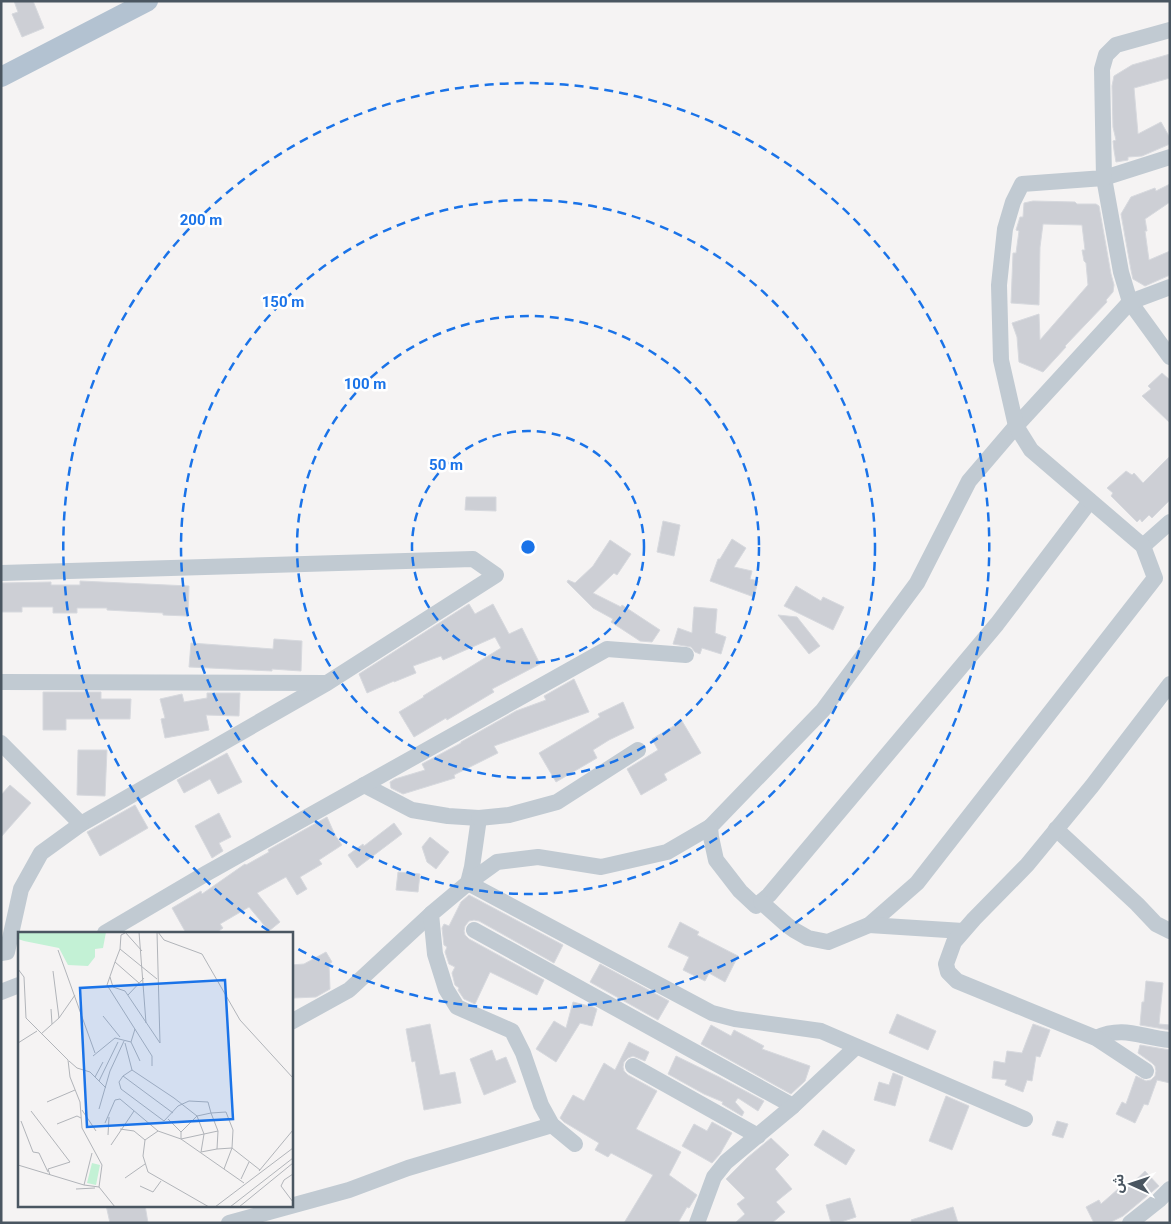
<svg xmlns="http://www.w3.org/2000/svg" width="1171" height="1224" viewBox="0 0 1171 1224" font-family="Roboto,'Noto Sans Arabic',sans-serif">
  <style>
    .building { fill: #cdcfd5; stroke: #d7d9de }
    .lines { fill: none; stroke-linecap: round; stroke-linejoin: round }
    .minor { stroke: #c1cad2; stroke-width: 16 }
    .major { stroke: #b3c2d1; stroke-width: 20 }
    .ring { fill: none; stroke: #1a73e8; stroke-width: 2.5; stroke-dasharray: 9 6 }
    .inset-road { fill: none; stroke: #b1b4b9; stroke-width: 1 }
    .view { fill: #1a73e8; fill-opacity: 0.15; stroke: #1a73e8; stroke-width: 2.5 }
    .inset-edge { fill: none; stroke: #4a5661; stroke-width: 2.5 }
    .centre { fill: #1a73e8; stroke: #fff; stroke-width: 2.5 }
    .ring-label { font-size: 15px; text-anchor: middle; font-weight: bold; fill: #1a73e8; stroke: #fff; stroke-width: 5; stroke-linejoin: round; paint-order: stroke }
  </style>
  <rect width="100%" height="100%" fill="#f5f3f3"/>
  <g class="building">
    <path d="M14 1H33L44 28 22 37 12 14 18 12Z"/>
    <path d="M1170 54V78L1134 88 1138 134 1161 122 1170 138V144L1142 156 1128 157V160L1116 162 1114 150 1113 141 1116 140 1113 127 1112 86 1114 76 1132 65Z"/>
    <path d="M1170 184V202L1145 219 1147 231H1145L1149 260 1170 251V275L1145 286 1133 279 1131 270 1121 214 1131 197 1155 188 1156 191Z"/>
    <path d="M1033 201 1075 202 1077 204H1096L1099 206 1111 274 1114 285 1113 292 1106 300 1107 302 1065 346 1066 347 1043 372 1019 362 1017 337 1012 323 1039 314 1040 340 1088 285 1086 263 1084 261 1082 250H1085L1082 225 1043 224 1040 247 1039 305 1011 303 1013 253H1016L1019 231 1016 230 1020 217H1023L1024 203Z"/>
    <path d="M1162 373 1170 380V423L1142 396 1151 389 1148 386Z"/>
    <path d="M1170 456V500L1152 518 1149 515 1142 522 1140 519 1137 522 1111 496 1113 493 1107 488 1126 471 1132 475 1134 473 1143 483Z"/>
    <path d="M466 497H496V511L465 510Z"/>
    <path d="M663 521 680 525 674 556 657 552Z"/>
    <path d="M732 539 746 548 734 567 752 571 750 579 758 581 754 597 710 581 718 559H720Z"/>
    <path d="M610 540 631 554 617 575 614 573 593 593 621 607 622 605 660 630 652 642 640 641 611 622 613 619 593 608 567 582 568 580 575 583 593 566Z"/>
    <path d="M80 581 189 586 188 616 163 615V613L107 610V608H77V613H53V607H22V612H1V583L51 582V585H80Z"/>
    <path d="M796 586 821 601 823 597 844 607 833 630 784 606Z"/>
    <path d="M469 604 475 614 493 604 509 634 522 628 540 664 492 689 494 692 447 720 446 718 414 737 399 712 424 697 423 696 501 648 495 637 443 660 441 656 413 666 416 673 394 682V681L367 693 359 674Z"/>
    <path d="M694 607 717 609 715 633 726 637 721 654 702 648 700 654 695 652 691 647 673 644 678 628 692 633Z"/>
    <path d="M778 615 797 617 820 646 809 654Z"/>
    <path d="M274 639 302 641 301 671 272 669V671L189 667 191 643 273 649Z"/>
    <path d="M574 679 589 712 494 746 498 753 454 775 455 778 403 794 391 788 390 782 395 779 425 770 422 764 461 743V742L516 711 546 700 544 696Z"/>
    <path d="M43 692H101V699H131L130 719H66V730H43Z"/>
    <path d="M207 693H240L239 716 206 715 209 730 165 738 161 719 165 718 160 699 182 694 184 702 207 698Z"/>
    <path d="M623 702 634 728 609 740 593 750 597 758 556 782 539 753 600 717 598 714Z"/>
    <path d="M682 721 701 753 664 774 667 780 641 795 627 769 658 750 652 739Z"/>
    <path d="M78 750H107L105 796 77 795Z"/>
    <path d="M227 753 242 782 218 794 210 779 184 793 177 780Z"/>
    <path d="M10 785 31 803 1 837V795Z"/>
    <path d="M135 805 148 828 100 856 87 832Z"/>
    <path d="M219 813 231 837 219 843 223 851 212 858 195 826Z"/>
    <path d="M327 817 335 835 342 845 319 860 322 864 300 877 307 889 297 895 286 877 257 893 280 922 269 931 249 907 220 924 223 928 216 933H186L172 908 201 891 202 894 245 864 246 865 269 852 268 850Z"/>
    <path d="M394 823 402 834 357 868 348 855 363 844 364 846Z"/>
    <path d="M430 837 449 852 436 869 427 862 422 847Z"/>
    <path d="M398 872 420 874 418 892 396 890Z"/>
    <path d="M469 895 563 945 554 963 479 921 474 920 469 921 465 926 464 931 465 935 469 939 544 980 537 995 490 972 475 1004 464 999 458 990 459 988 455 985 452 973 455 967 449 964 445 952 447 947 444 945 442 928 444 924 449 926 461 902Z"/>
    <path d="M680 922 699 932 697 935 738 956 725 982 709 973 705 981 683 970 689 957 668 947Z"/>
    <path d="M326 952 332 962 329 964 330 989 316 997 294 998 293 984H291V965L304 964Z"/>
    <path d="M600 964 669 1001 658 1020 590 982Z"/>
    <path d="M1146 981 1163 983 1159 1024 1170 1025V1030L1140 1025 1142 1002H1144Z"/>
    <path d="M573 1002 593 1007 597 1009 592 1026 580 1023 556 1062 536 1049 554 1021 566 1028Z"/>
    <path d="M897 1014 936 1031 928 1050 889 1033Z"/>
    <path d="M430 1024 440 1075 455 1072 461 1103 424 1110 415 1061 412 1062 406 1029Z"/>
    <path d="M1033 1024 1050 1030 1040 1057 1036 1056 1032 1081 1027 1080 1023 1092 1005 1085 1007 1080 992 1078 994 1061 1005 1063 1007 1051 1022 1053Z"/>
    <path d="M711 1025 731 1036 734 1030 764 1046 762 1049 810 1066 805 1081 791 1094 701 1044Z"/>
    <path d="M629 1042 649 1052 645 1061 633 1056 628 1058 624 1062 623 1067 624 1071 628 1075 657 1091 636 1129 681 1152 669 1175 697 1195 689 1208 687 1207 678 1223H624L653 1175 611 1153 608 1157 595 1150 599 1143 564 1122 560 1118 573 1095 584 1101 604 1063 615 1070Z"/>
    <path d="M1140 1045 1170 1050V1083L1157 1080 1148 1105 1144 1104 1135 1123 1116 1114 1122 1102 1126 1104 1136 1076 1146 1081 1151 1080 1155 1076 1156 1071 1155 1066 1152 1063 1138 1053Z"/>
    <path d="M492 1050 496 1061 506 1057 516 1082 484 1095 470 1059Z"/>
    <path d="M676 1056 719 1077 764 1101 758 1111 738 1098 735 1102 744 1112 742 1116 722 1104 723 1102 704 1094 668 1074Z"/>
    <path d="M893 1073 903 1077 895 1106 874 1100 879 1082 889 1085Z"/>
    <path d="M946 1096 969 1106 952 1150 929 1141Z"/>
    <path d="M1057 1121 1068 1124 1063 1138 1052 1135Z"/>
    <path d="M712 1122 732 1133 720 1154 712 1163 682 1146 694 1124 707 1131Z"/>
    <path d="M823 1130 855 1150 846 1165 814 1145Z"/>
    <path d="M771 1138 789 1155 775 1169 792 1189 776 1202 785 1212 772 1223H735L745 1214 737 1204 745 1198 726 1179 747 1158Z"/>
    <path d="M1145 1171 1159 1186 1123 1216 1109 1223H1094L1086 1207 1099 1200 1101 1204 1118 1189 1122 1193Z"/>
    <path d="M850 1198 856 1217 838 1223H831L826 1205Z"/>
    <path d="M106 1205H145L148 1223H110Z"/>
    <path d="M953 1207 958 1223H912L911 1220Z"/>
  </g>
  <g class="lines">
    <g class="minor">
      <path d="M1170 157 1104 178 1121 272 1130 302 1170 357"/>
      <path d="M1090 501 997 624 769 895 756 906 740 891 716 860 711 837 710 827 823 710 917 583 969 481 1016 426 1130 302 1170 287"/>
      <path d="M1143 546 1170 522"/>
      <path d="M1 573 473 559 496 575 327 683 81 824 41 853 21 889 7 952 1 953"/>
      <path d="M1 682 326 683"/>
      <path d="M1 743 81 824"/>
      <path d="M364 785 412 810 448 816 479 818 472 867 468 883"/>
      <path d="M479 818 509 815 557 802 638 750"/>
      <path d="M1056 829 1137 904 1156 924 1170 931"/>
      <path d="M468 883 712 1013 735 1019 821 1031 1025 1119"/>
      <path d="M761 902 787 925 794 930 808 938 828 942 869 925 917 883 1155 578 1143 546 1031 450 1016 426 1001 360 999 285 1005 229 1013 202 1022 184 1104 178 1102 69 1106 55 1116 45 1170 30"/>
      <path d="M869 925 963 931"/>
      <path d="M474 930 793 1106"/>
      <path d="M105 933 207 873 607 649 686 655"/>
      <path d="M1 992 19 985"/>
      <path d="M291 1022 349 990 431 914"/>
      <path d="M1096 1038C1124 1025 1142 1038 1170 1040"/>
      <path d="M633 1066 758 1136"/>
      <path d="M1146 1071 1096 1038 957 981 948 972 946 964 954 942 974 919 1027 865 1092 786 1170 684"/>
      <path d="M575 1144 552 1125 541 1105 523 1053 512 1031 457 1007 446 989 435 954 431 914 468 883 497 862 538 857 601 867 667 852 710 827"/>
      <path d="M229 1223 349 1190 408 1168 552 1125"/>
      <path d="M697 1223 714 1177 726 1162 793 1106 856 1047"/>
      <path d="M1130 1223 1159 1200 1170 1189"/>
    </g>
    <path class="major" d="M1 77 148 1"/>
  </g>
  <g class="ring">
    <circle cx="528" cy="547" r="116"/>
    <circle cx="528" cy="547" r="231"/>
    <circle cx="528" cy="547" r="347"/>
    <path d="M269 931A463 463 0 1 1 293 946"/>
  </g>
  <g transform="translate(18 932)">
    <rect width="275" height="275" fill="#f5f3f3"/>
    <path d="M0 0H88L85 16 77 17V25L70 34 50 33 41 16 6 9 0 7ZM74 231 82 233 78 253 69 251Z" fill="#c3f1d5"/>
    <path class="inset-road" d="M107 0 124 19M121 0 128 91M140 0 146 8 184 22 222 88 275 146M102 17 103 3 107 1M40 18 77 121M97 30 89 53 134 124V134M0 37 6 45 8 86 50 128 52 145 62 170 64 196 84 233 81 255 97 275M92 45 95 55 107 59 142 111 139 0M121 51 97 30 102 17 139 47M110 63 126 46M33 77 34 92M85 84 102 105M41 86 57 63M23 102 41 86 35 39M113 110 122 129M0 111 19 99M107 111 114 138M75 124 97 106 113 110 117 97M51 129 59 136 72 140 88 156M105 144 101 150 103 157 146 189 160 174 171 169 190 170 193 181 208 180 215 198 214 216 199 217M77 145 85 130M81 149 100 110M29 170 57 158M81 177 92 139 106 109M64 178 78 199M13 179 52 230 30 237 32 243M150 187 163 200V207L186 202 179 184 156 166 114 138 105 144 155 181M3 189 15 220 21 221 30 240M87 191 97 168 102 167 140 199 163 207 226 251M39 192 59 184 63 186M102 197 116 199 127 208M140 199 127 208 125 224 130 240 191 275M163 200 179 184 193 181 200 199 199 217 183 220M90 203 91 185M93 213 116 179M183 220 186 202 200 199M74 221 66 253 81 255M0 233 66 253M206 237 214 216 242 238M241 239 275 198M275 242 266 248 263 254 275 270M107 246 127 232M223 247 231 230M122 254 135 260 143 249M58 257 77 256M197 275 275 216M212 275 275 226M221 275 275 231"/>
    <path class="view" d="M207 48 215 187 69 195 62 56Z"/>
    <rect width="275" height="275" class="inset-edge"/>
  </g>
  <circle cx="528" cy="547" r="8" class="centre"/>
  <g class="ring-label">
    <text x="201" y="225">200 m</text>
    <text x="283" y="307">150 m</text>
    <text x="365" y="389">100 m</text>
    <text x="446" y="470">50 m</text>
  </g>
  <rect width="1171" height="1224" fill="none" stroke="#4a5661" stroke-width="5"/>
  <g transform="translate(1131 1184) rotate(273)" stroke="#ffffff" stroke-width="4" paint-order="stroke">
  <path d="M0-4L9 19L0 12L-9 19Z" fill="#4a5661"/>
  <text y="-8" font-size="14" font-weight="bold" text-anchor="middle" fill="#4a5661">ش</text>
  </g>
</svg>
